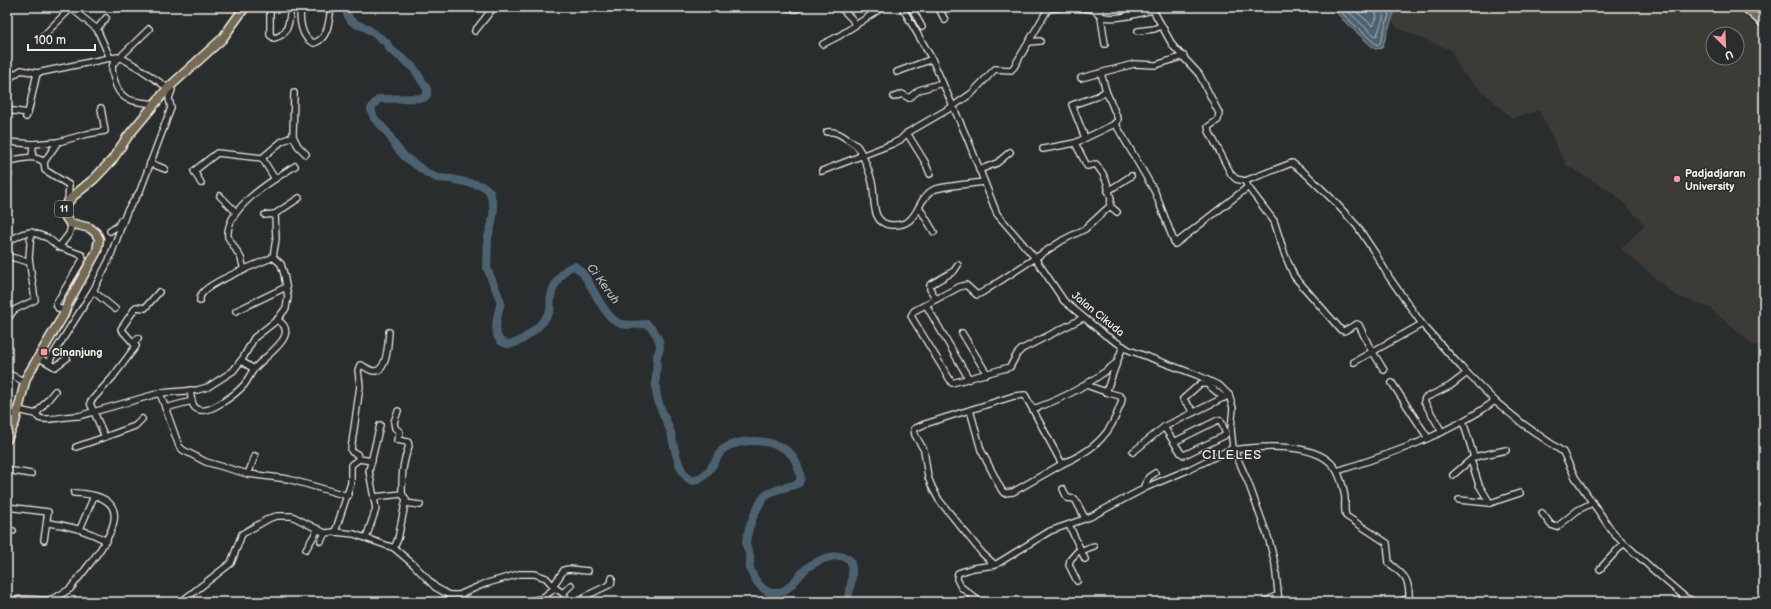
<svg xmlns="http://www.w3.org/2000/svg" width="1771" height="609" viewBox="0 0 1771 609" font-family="'Balsamiq Sans',sans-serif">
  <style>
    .built { fill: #3e3a39; fill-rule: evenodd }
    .water { fill: #4e6271; stroke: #909ba1 }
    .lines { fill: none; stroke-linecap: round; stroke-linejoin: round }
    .shore { stroke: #b2b8b8; stroke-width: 1 }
    .river { stroke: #4e6271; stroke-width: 8 }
    .minor-casing { stroke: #f4f1e8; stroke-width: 8 }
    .major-casing { stroke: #f4f1e8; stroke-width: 10 }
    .highway-casing { stroke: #f4f1e8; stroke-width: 11 }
    .minor { stroke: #2a2d2e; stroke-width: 5.5 }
    .major { stroke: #746b52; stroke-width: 7 }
    .highway { stroke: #746b52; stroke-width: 8 }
    .poi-dot { fill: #ff9aa2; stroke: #2a2d2e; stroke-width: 1.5 }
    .labels { text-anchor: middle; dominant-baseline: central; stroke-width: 3; stroke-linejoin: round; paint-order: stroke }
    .shield { fill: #2a2d2e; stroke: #b7b6b0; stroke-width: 1 }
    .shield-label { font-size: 10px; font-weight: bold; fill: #f4f1e8 }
    .poi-label { font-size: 11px; font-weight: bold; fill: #f4f1e8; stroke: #2a2d2e; text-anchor: start }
    .street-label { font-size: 11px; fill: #f4f1e8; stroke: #2a2d2e }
    .water-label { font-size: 12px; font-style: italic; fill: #b2b8b8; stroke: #2a2d2e }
    .quarter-label { font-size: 13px; letter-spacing: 1px; fill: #f4f1e8; stroke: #2a2d2e }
  </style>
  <rect width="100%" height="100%" fill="#2a2d2e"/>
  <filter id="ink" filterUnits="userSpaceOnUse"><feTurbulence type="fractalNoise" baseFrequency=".025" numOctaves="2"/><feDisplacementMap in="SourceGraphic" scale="8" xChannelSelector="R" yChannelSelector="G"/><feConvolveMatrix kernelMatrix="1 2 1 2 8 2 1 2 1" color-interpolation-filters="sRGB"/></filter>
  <g filter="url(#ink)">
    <path class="built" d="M1381 7H1734L1764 33V344L1754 346 1710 308 1675 295 1621 249 1645 225 1614 193 1566 165 1539 110 1512 118 1462 73 1451 50 1397 28ZM1713 34H1737V58H1713Z"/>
    <path class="water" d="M1331 7H1388L1394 13 1382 48 1375 49 1346 23Z"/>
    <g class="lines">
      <g class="shore">
        <path d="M1336 7 1349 20 1377 45 1380 43 1389 15 1385 7"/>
        <path d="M1343 7 1375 36 1377 35 1384 16 1380 7"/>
        <path d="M1351 7 1373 26 1377 17 1374 7"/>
      </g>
      <path class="river" d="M349 7 347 14 350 20 358 25 365 27 386 42 390 49 413 67 427 89V95L424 98 379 99 374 104 371 109 374 118 387 132 397 148 405 157 427 173 437 178 451 179 479 185 485 187 490 192 494 209 492 223 488 237 487 268 501 302C497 315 489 346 511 344 524 342 544 323 550 311 551 307 550 300 551 296 553 286 563 267 575 266 578 269 582 271 584 275 593 287 605 319 621 324 629 326 639 324 647 324 654 330 660 338 660 347 660 350 658 353 657 356 657 368 654 384 657 396 659 408 667 421 671 433 674 445 679 479 694 481 707 475 710 470 717 458 719 455 720 452 722 450 739 436 784 438 795 460 798 467 803 476 799 483 788 488 774 488 765 496 757 505 746 532 746 544 746 548 749 552 750 556 751 560 749 564 750 568 753 578 762 593 775 593 789 593 798 575 808 567 815 562 830 555 839 556 843 556 847 558 850 560 855 572 850 590 847 602"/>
      <g class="minor-casing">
        <g id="minor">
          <path d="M270 7V35L274 38C290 35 289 19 291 7"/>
          <path d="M301 7C299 19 301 39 314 43 329 39 329 19 331 7"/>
          <path d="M786 7 796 9 802 7"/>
          <path d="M840 7 853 20 854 24"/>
          <path d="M902 7 932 59 968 140 997 214 1035 258 1064 301 1105 335 1129 350 1197 375 1220 386 1229 395 1233 408 1231 429 1233 448 1248 482 1269 540 1275 564 1279 602"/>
          <path d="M911 7 922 27"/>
          <path d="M938 7 945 20"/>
          <path d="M1127 7 1130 15"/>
          <path d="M1154 7 1153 10 1173 46 1199 74 1219 113 1218 120 1208 127 1209 131 1231 174 1236 179 1245 181 1292 163 1306 174 1332 199 1357 226 1375 253 1389 277 1422 324 1461 367 1495 401 1523 424 1563 452 1575 477 1614 534 1659 575 1686 598 1695 602"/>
          <path d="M71 8 97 29"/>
          <path d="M1098 13 1102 7"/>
          <path d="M1101 17 1105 44"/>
          <path d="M106 18 97 29 110 58"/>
          <path d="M149 29 113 64C111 69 113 74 114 79 120 103 133 101 155 104"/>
          <path d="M475 31 494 7"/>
          <path d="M1138 31 1154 29 1161 26"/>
          <path d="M42 37 72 7"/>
          <path d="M1029 42 1040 41"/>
          <path d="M823 44 839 36 883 7"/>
          <path d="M897 72 932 59"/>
          <path d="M1081 78 1134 64 1156 65 1184 56"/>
          <path d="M7 85 11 77 21 70 37 73"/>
          <path d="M894 97 902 94 909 98 919 90 942 83"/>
          <path d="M7 110 28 113 26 117"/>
          <path d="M28 113 37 73 110 58 120 57 139 68 168 88"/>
          <path d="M1115 123 1155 192 1175 244 1248 187"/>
          <path d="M827 132C835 131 840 134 847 139 850 141 854 143 857 146 862 152 870 173 872 182 876 196 869 223 891 225 920 227 915 200 933 190 941 186 972 184 984 182"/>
          <path d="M293 136 298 146 306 154"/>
          <path d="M1085 138 1072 105 1098 96 1106 91 1101 73"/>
          <path d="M7 142 33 144 32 157"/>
          <path d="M33 144 58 142 87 134 105 131 101 108"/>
          <path d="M1043 149 1075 143"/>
          <path d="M262 158 275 179"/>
          <path d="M7 161C20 160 32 153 44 162"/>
          <path d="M44 162 45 170 69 185 68 201"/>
          <path d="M44 162 58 142"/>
          <path d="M150 163 165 169"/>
          <path d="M7 169 9 175"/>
          <path d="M979 170 997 163 1010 152"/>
          <path d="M822 171 892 144 900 140 907 133"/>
          <path d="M930 174 925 162 907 133 952 107 972 93 995 69 1011 70 1014 67 1048 9C1060 7 1082 6 1094 10 1098 12 1099 16 1104 17 1119 20 1138 13 1153 10"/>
          <path d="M1245 181 1248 187 1274 221 1285 255 1294 276 1341 330 1344 331 1357 324 1359 325 1369 346 1384 370"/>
          <path d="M201 183 194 171 217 153 262 158 281 142 293 136 294 93"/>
          <path d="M1108 191 1131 176"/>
          <path d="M220 196 236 212"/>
          <path d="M1110 206 1117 212"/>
          <path d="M919 207 934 232"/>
          <path d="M265 215 275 214"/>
          <path d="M110 231 118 226 121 220"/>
          <path d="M7 242 22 234 31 232 48 238 59 247 82 255 83 259 56 304 58 308 65 311"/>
          <path d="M59 247 69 234 72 223"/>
          <path d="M7 256 29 262"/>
          <path d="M273 257 276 239 275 214 299 198"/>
          <path d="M244 270 241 258 228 237C225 208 273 180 295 166"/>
          <path d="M93 291 115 309"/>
          <path d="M936 299 930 289V285L954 271 958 265"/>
          <path d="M926 305 969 379"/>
          <path d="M236 311 286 287"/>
          <path d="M1083 318 1022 349 1017 354 1010 367 952 383 911 316 914 311 959 287 966 285 977 295 983 292 1063 240 1085 229 1110 206 1111 199 1107 183 1103 174 1096 164 1087 166 1075 143 1117 123 1118 119 1106 91"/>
          <path d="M7 320 14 310 35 300 29 258 31 232"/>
          <path d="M962 333 987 374"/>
          <path d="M134 343 138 338"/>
          <path d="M38 357 55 367 67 358"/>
          <path d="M241 361 254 369"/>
          <path d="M1354 362 1422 324"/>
          <path d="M49 363 52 356 93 291 109 260 127 211 140 191 171 108 169 98 172 90 170 87"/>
          <path d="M7 373 25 382"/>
          <path d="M1392 383 1428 438"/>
          <path d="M1086 385 1106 392"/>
          <path d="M190 390C191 396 191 406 197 409 208 416 237 393 244 385 248 380 250 374 254 369 261 360 282 346 285 335 287 328 283 323 277 320"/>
          <path d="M160 393 179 446 183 450 206 462 248 474 288 479 348 496"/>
          <path d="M165 408 192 401"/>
          <path d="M1033 409C1063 399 1090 384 1115 364"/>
          <path d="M18 410 36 414 39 418C48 422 67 415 79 416L160 393 197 390 208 387 233 371 243 358 254 338 277 320 286 308 288 297 284 274 281 264 273 257 271 258C256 265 208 282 201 295 200 296 200 300 200 301"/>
          <path d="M970 410 981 450 1001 489 1004 493 1013 492 1062 464 1025 395 1014 396 925 424 914 429 915 435 924 450 928 477 932 487 939 500 982 553 995 565"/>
          <path d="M398 411 394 422 395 428 400 432 397 440 408 442 409 446C402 465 402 475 402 494"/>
          <path d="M1194 412 1183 399 1200 384H1207L1224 398"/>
          <path d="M36 414 55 391"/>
          <path d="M7 420 15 422"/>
          <path d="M1463 421 1474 457"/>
          <path d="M1164 427 1181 453 1184 455 1224 436 1226 434 1221 421 1218 420 1174 442"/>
          <path d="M1442 432 1424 401 1425 398 1450 386 1467 373"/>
          <path d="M105 437 135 426 142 419"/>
          <path d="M76 447 105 437 90 403 91 401 112 378 136 346 121 329 136 307 145 308 159 292"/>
          <path d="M1233 450C1261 446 1321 441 1337 471 1341 479 1344 490 1345 498 1345 504 1344 510 1346 516L1387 543 1389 563C1403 574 1410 579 1409 598L1399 602"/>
          <path d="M1133 452 1164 427 1229 395"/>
          <path d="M359 459 357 454 352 452 351 450 360 386 358 370 360 365C365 366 369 371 374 371 388 372 388 341 389 332"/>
          <path d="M1471 460 1479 485 1490 503"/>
          <path d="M1062 464C1087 453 1105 441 1116 416 1118 410 1122 404 1122 398L1120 396 1106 392 1123 346"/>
          <path d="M7 470 31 474"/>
          <path d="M1337 471C1391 454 1448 435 1495 401"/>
          <path d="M248 474 255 456"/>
          <path d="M1453 475 1474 457 1506 450"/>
          <path d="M1143 488 1149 477 1155 473"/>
          <path d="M1063 489 1067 498 1075 499 1076 501 1085 518"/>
          <path d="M374 497 402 494 406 499 398 539 394 548"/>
          <path d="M1459 500 1490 503 1520 493"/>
          <path d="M406 503 420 505"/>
          <path d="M7 507 48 512 44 540"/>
          <path d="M1542 513 1551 525 1557 527 1578 510 1592 503"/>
          <path d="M48 523C69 525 88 531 107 541"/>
          <path d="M1069 525 1085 559"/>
          <path d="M80 529 94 496"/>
          <path d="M7 531H13"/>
          <path d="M335 532 351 483V465L359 459 372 461"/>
          <path d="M366 538 376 509 369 471 380 425"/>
          <path d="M321 541 325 533"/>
          <path d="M306 549 318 529"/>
          <path d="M1600 569 1623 544"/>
          <path d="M1077 581 1069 565 1070 560 1077 552 1094 546"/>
          <path d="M553 586 564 570 569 569 588 571"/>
          <path d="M563 593 571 585"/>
          <path d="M12 602C23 596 35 601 47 600 55 599 63 593 70 589 93 558 155 496 74 493"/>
          <path d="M181 602 231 563 242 534 270 518 277 516H292L325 533 335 532 354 534 394 548 414 565 435 587 449 595H459L484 584 519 574H535L546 578 555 588 563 593 569 602"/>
          <path d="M520 602 541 599 555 588"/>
          <path d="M580 602 588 595 611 584 612 578"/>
          <path d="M980 602 961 587 957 579 958 573 973 568 995 565 1050 531 1090 517 1147 487 1190 469 1233 448"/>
          <path d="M1264 602 1278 595"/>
        </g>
      </g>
      <g class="major-casing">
        <path id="major" d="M1744 7 1764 24"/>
      </g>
      <g class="highway-casing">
        <path id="highway" d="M7 439 15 422 26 378 63 316 68 303 97 251 99 239 96 233 90 228 70 223 65 216V206L72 197 94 179 112 160 128 136 168 88 222 39 245 7"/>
      </g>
      <use href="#minor" class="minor"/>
      <use href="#major" class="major"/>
      <use href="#highway" class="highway"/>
    </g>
  </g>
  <g class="poi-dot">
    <circle cx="1677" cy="179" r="4"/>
    <rect x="40" y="348" width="8" height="8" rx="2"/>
  </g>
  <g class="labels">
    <rect class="shield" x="55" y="201" width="18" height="16" rx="3"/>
    <g class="shield-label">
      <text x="64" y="209">11</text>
    </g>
    <g class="poi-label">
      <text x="1685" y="173">Padjadjaran<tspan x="1685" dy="13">University</tspan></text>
      <text x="52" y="352">Cinanjung</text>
    </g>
    <g class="street-label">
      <text transform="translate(1098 314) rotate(39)">Jalan Cikuda</text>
    </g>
    <g class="water-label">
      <text transform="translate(603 284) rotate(54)">Ci Keruh</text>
    </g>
    <g class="quarter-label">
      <text x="1232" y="455">CILELES</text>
    </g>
  </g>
  <rect width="1771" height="609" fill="none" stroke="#2a2d2e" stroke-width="24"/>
  <rect x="12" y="12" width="1747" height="585" fill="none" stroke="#f4f1e8" stroke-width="1.5" filter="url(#ink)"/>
  <g transform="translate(1725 46) rotate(156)"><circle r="19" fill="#2a2d2e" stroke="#7b7b78"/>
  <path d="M0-3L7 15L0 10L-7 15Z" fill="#ff9aa2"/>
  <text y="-6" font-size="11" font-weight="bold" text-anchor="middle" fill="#f4f1e8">U</text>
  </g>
  <path d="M28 44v6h67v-6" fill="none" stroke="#f4f1e8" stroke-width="2"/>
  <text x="34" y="44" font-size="12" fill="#f4f1e8" stroke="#2a2d2e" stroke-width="3" paint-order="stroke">100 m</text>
</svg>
